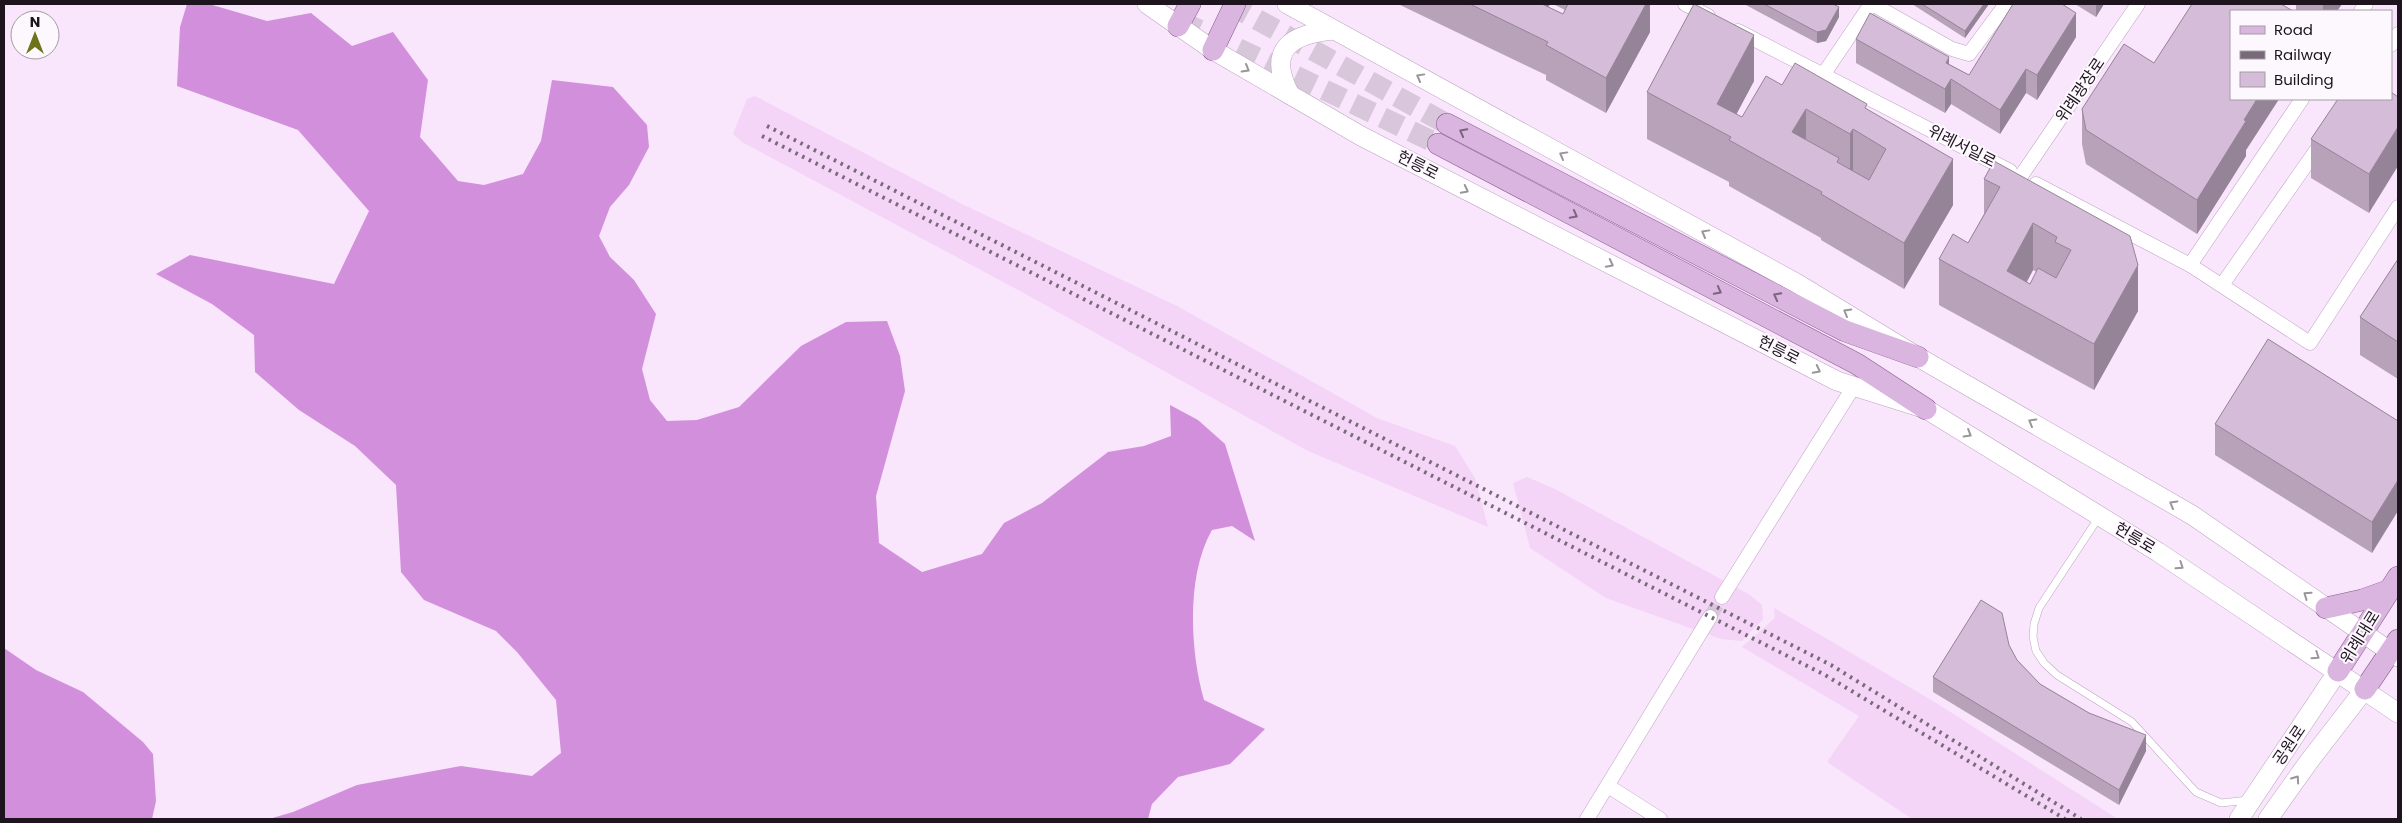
<svg xmlns="http://www.w3.org/2000/svg" width="2402" height="823" viewBox="0 0 2402 823" font-family="Poppins,'Noto Sans KR',sans-serif">
  <style>
    .built { fill: #f4d5f8 }
    .forest { fill: #d28fdb }
    .lines { fill: none; stroke-linecap: round; stroke-linejoin: round }
    .street-tunnel { stroke: #d8c6db; stroke-width: 14; stroke-dasharray: 14 7; stroke-linecap: butt }
    .primary-tunnel { stroke: #d8c6db; stroke-width: 21; stroke-dasharray: 21 11; stroke-linecap: butt }
    .lane-casing { stroke: #bda4c0; stroke-width: 8 }
    .street-casing { stroke: #bda4c0; stroke-width: 15 }
    .secondary-casing { stroke: #bda4c0; stroke-width: 20 }
    .primary-casing { stroke: #885c8e; stroke-width: 22 }
    .lane { stroke: #fff; stroke-width: 7 }
    .street { stroke: #fff; stroke-width: 14 }
    .secondary { stroke: #fff; stroke-width: 19 }
    .primary { stroke: #dab5e0; stroke-width: 21 }
    .rail { stroke: #786a79; stroke-width: 4; stroke-dasharray: 2.5 5; stroke-linecap: butt }
    .wall { fill: #b7a2ba; fill-rule: evenodd }
    .shaded-wall { fill: #958497 }
    .building { fill: #d5bcd8; stroke: #958497; fill-rule: evenodd }
    .oneway { stroke: #99959a }
    .oneway2 { stroke: #7c647f }
    .labels { text-anchor: middle; dominant-baseline: central; stroke-width: 4; stroke-linejoin: round; paint-order: stroke }
    .street-label { font-size: 16px; fill: #1d141e; stroke: #fdf8fe }
  </style>
  <rect width="100%" height="100%" fill="#f9e5fc"/>
  <g class="built">
    <path d="M755 96 962 204 1177 306 1377 418 1455 446 1475 478 1488 527 1308 451 1020 291 742 142 733 134 747 99Z"/>
    <path d="M1527 477 1555 489 1750 595 1762 605 1763 619 1742 641 1721 639 1606 598 1530 548 1513 483Z"/>
    <path d="M1774 608 1933 701 2118 819H1912L1827 762 1859 716 1742 647 1775 618Z"/>
  </g>
  <g class="forest">
    <path d="M187 4H209L267 21 311 13 352 46 393 32 428 80 420 137 458 181 484 185 523 174 541 141 552 80 613 87 647 125 649 147 629 185 610 207 599 236 610 257 634 280 656 314 642 369 650 400 667 421 697 420 739 407 801 346 846 322 887 321 900 356 905 391 876 496 879 543 922 572 982 554 1004 523 1042 503 1108 452 1144 446 1171 436 1170 405 1198 420 1225 444 1255 541 1232 526 1212 530C1186 575 1190 651 1204 700L1265 729 1230 764 1178 777 1152 804 1148 819H269L293 812 357 785 461 766 532 776 561 753 556 700 517 652 496 631 424 600 401 572 396 485 355 446 299 410 255 372 254 335 212 304 156 274 190 255 334 284 369 211 298 130 177 86 180 27Z"/>
    <path d="M4 648 36 670 83 692 143 742 153 754 156 801 152 819H4Z"/>
  </g>
  <g class="lines">
    <path class="street-tunnel" d="M1710 617 1722 597"/>
    <g class="primary-tunnel">
      <path d="M1229 4 1447 124"/>
      <path d="M1180 21 1438 144"/>
    </g>
    <g class="lane-casing">
      <path id="lane" d="M2099 517 2039 608 2034 624 2033 637 2036 651 2044 663 2057 675 2132 722 2196 792 2221 803 2249 800"/>
    </g>
    <g class="street-casing">
      <g id="street">
        <path d="M1685 4 1708 16"/>
        <path d="M1872 4 1952 49 1969 54 2006 4"/>
        <path d="M2361 11 2366 4"/>
        <path d="M1738 31 2010 171"/>
        <path d="M2391 45 2398 34"/>
        <path d="M1823 75 1871 4"/>
        <path d="M2021 176 2138 4"/>
        <path d="M2036 184 2190 265 2310 343 2398 207"/>
        <path d="M2190 265 2302 99"/>
        <path d="M2222 285 2322 142"/>
        <path d="M1722 597 1854 386"/>
        <path d="M1608 786 1660 819"/>
        <path d="M1587 819 1710 617"/>
      </g>
    </g>
    <g class="secondary-casing">
      <g id="secondary">
        <path d="M1147 4 1213 50 1361 136 1837 381 1926 409 2158 552 2398 713"/>
        <path d="M1287 4 1798 284 1918 357 2192 515 2398 657"/>
        <path d="M1290 95C1266 49 1291 34 1334 30"/>
        <path d="M2239 819 2338 671"/>
        <path d="M2268 819 2310 760 2365 689"/>
      </g>
    </g>
    <g class="primary-casing">
      <g id="primary">
        <path d="M1178 26 1190 4"/>
        <path d="M1213 50 1235 4"/>
        <path d="M1447 124 1845 331 1918 357"/>
        <path d="M1438 144 1857 364 1926 409"/>
        <path d="M2326 608 2362 600 2390 590"/>
        <path d="M2338 671 2398 577"/>
        <path d="M2365 689 2398 640"/>
      </g>
    </g>
    <use href="#lane" class="lane"/>
    <use href="#street" class="street"/>
    <use href="#secondary" class="secondary"/>
    <use href="#primary" class="primary"/>
    <g class="rail">
      <path d="M767 126 1831 665 2081 819"/>
      <path d="M762 136 1825 675 2065 819"/>
    </g>
  </g>
  <g class="wall">
    <path d="M1398 4H1550L1548 7 1563 14 1565 10 1553 4H1650V32L1606 113 1546 80V75Z"/>
    <path d="M1744 4H1833L1839 17 1826 41 1817 43Z"/>
    <path d="M1912 4H1989L1965 38Z"/>
    <path d="M2075 4H2104L2096 17Z"/>
    <path d="M2296 4H2342L2337 11H2296Z"/>
    <path d="M2076 37 2037 100 2026 93 2000 134 1951 104 1945 113 1856 63V39L1949 64 1969 75Z"/>
    <path d="M2154 63 2231 99H2279L2246 150V156L2197 234 2086 164 2082 144V109Z"/>
    <path d="M1754 81 1736 114 1742 117 1782 85 1867 109 1953 205 1904 289 1821 240V238L1729 186V182L1647 139V92Z"/>
    <path d="M2391 99 2369 213 2311 178V139Z"/>
    <path d="M1994 161 2138 311 2094 390 1939 305V259L1968 243 1984 214V179ZM2033 270 2037 272 2030 284 2027 282Z"/>
    <path d="M2398 259V379L2360 355V317Z"/>
    <path d="M2398 421 2372 553 2215 455V424Z"/>
    <path d="M2009 645 2017 660 2040 684 2089 713 2146 751 2119 805 1933 692V677Z"/>
  </g>
  <g class="shaded-wall">
    <path d="M1534 4H1550L1534 34Z"/>
    <path d="M1646 4H1650V32L1606 113V78Z"/>
    <path d="M1984 4H1989L1965 38V31Z"/>
    <path d="M2096 4H2104L2096 17Z"/>
    <path d="M2323 4H2342L2337 11H2323Z"/>
    <path d="M1839 7V17L1826 41 1817 43V32Z"/>
    <path d="M2076 13V37L2037 100V75Z"/>
    <path d="M1754 35V81L1726 134 1717 104Z"/>
    <path d="M1949 57V81L1946 63Z"/>
    <path d="M2026 69V93L2000 134V110Z"/>
    <path d="M1951 79V104L1945 113V89Z"/>
    <path d="M2257 99H2279L2246 150V156L2197 234V200L2244 120Z"/>
    <path d="M1806 109V155L1792 132Z"/>
    <path d="M2398 127V166L2369 213V174Z"/>
    <path d="M1853 129V176L1850 180V134Z"/>
    <path d="M1953 159V205L1904 289V243Z"/>
    <path d="M2033 223V270L2016 301 2007 271Z"/>
    <path d="M2138 265V311L2094 390V344Z"/>
    <path d="M2398 480V511L2372 553V522Z"/>
    <path d="M2146 735V751L2119 805V790Z"/>
  </g>
  <g class="building">
    <path d="M1470 4H1542L1563 14 1568 4H1646L1606 78 1546 45 1548 42Z"/>
    <path d="M1694 4 1754 35 1717 104 1742 117 1766 76 1782 85 1795 63 1867 104 1865 108 1953 159 1904 243 1821 194 1822 192 1729 140 1731 137 1647 92ZM1806 109 1850 134 1853 129 1886 149 1869 180 1837 162 1839 158 1792 132Z"/>
    <path d="M1764 4H1833L1839 7 1826 30 1817 32Z"/>
    <path d="M1922 4H1984L1965 31Z"/>
    <path d="M2013 4H2062L2076 13 2037 75 2026 69 2000 110 1951 79 1945 89 1856 39 1870 13 1949 57 1946 63 1969 75Z"/>
    <path d="M2192 4H2281L2293 11H2231V99H2257L2244 120 2246 121 2197 200 2086 130 2082 109 2124 44 2154 63Z"/>
    <path d="M2391 92 2398 97V127L2369 174 2311 139 2338 99H2391Z"/>
    <path d="M1994 161 2130 236 2138 265 2094 344 1939 259 1953 234 1968 243 2000 187 1984 179ZM2033 223 2057 237 2055 242 2071 250 2056 278 2038 268 2030 284 2007 271Z"/>
    <path d="M2398 259V342L2360 317Z"/>
    <path d="M2268 339 2398 421V480L2372 522 2215 424Z"/>
    <path d="M1981 600 2002 613 2009 645 2017 660 2040 684 2089 713 2146 735 2119 790 1933 677Z"/>
  </g>
  <defs><path id="oneway-chevron" d="M-2-3.5L2.5 0L-2 3.5" fill="none" stroke-width="1.6" stroke-linecap="round" stroke-linejoin="round" transform="scale(1.25)"/></defs>
  <g class="oneway">
    <use href="#oneway-chevron" transform="translate(1246 69) rotate(30)"/>
    <use href="#oneway-chevron" transform="translate(1420 77) rotate(-151)"/>
    <use href="#oneway-chevron" transform="translate(1563 155) rotate(-151)"/>
    <use href="#oneway-chevron" transform="translate(1465 190) rotate(27)"/>
    <use href="#oneway-chevron" transform="translate(1705 233) rotate(-151)"/>
    <use href="#oneway-chevron" transform="translate(1610 264) rotate(27)"/>
    <use href="#oneway-chevron" transform="translate(1847 312) rotate(-150)"/>
    <use href="#oneway-chevron" transform="translate(1817 370) rotate(27)"/>
    <use href="#oneway-chevron" transform="translate(2032 422) rotate(-150)"/>
    <use href="#oneway-chevron" transform="translate(1968 434) rotate(31)"/>
    <use href="#oneway-chevron" transform="translate(2173 504) rotate(-150)"/>
    <use href="#oneway-chevron" transform="translate(2180 566) rotate(34)"/>
    <use href="#oneway-chevron" transform="translate(2307 595) rotate(-145)"/>
    <use href="#oneway-chevron" transform="translate(2316 656) rotate(34)"/>
    <use href="#oneway-chevron" transform="translate(2296 779) rotate(-55)"/>
  </g>
  <g class="oneway2">
    <use href="#oneway-chevron" transform="translate(1463 132) rotate(-152)"/>
    <use href="#oneway-chevron" transform="translate(1574 215) rotate(28)"/>
    <use href="#oneway-chevron" transform="translate(1718 291) rotate(28)"/>
    <use href="#oneway-chevron" transform="translate(1777 296) rotate(-152)"/>
  </g>
  <g class="labels">
    <g class="street-label">
      <text transform="translate(2080 90) rotate(-56)">위례광장로</text>
      <text transform="translate(1962 146) rotate(27)">위례서일로</text>
      <text transform="translate(1418 165) rotate(27)">헌릉로</text>
      <text transform="translate(1779 350) rotate(27)">헌릉로</text>
      <text transform="translate(2135 538) rotate(31)">헌릉로</text>
      <text transform="translate(2360 637) rotate(-58)">위례대로</text>
      <text transform="translate(2289 745) rotate(-56)">공원로</text>
    </g>
  </g>
  <rect width="2402" height="823" fill="none" stroke="#1d141e" stroke-width="10"/>
  <rect x="2230" y="10" width="162" height="90" fill="#fdf8fe" stroke="#a39da4"/>
  <rect x="2240" y="26" width="25" height="8" fill="#dab5e0" stroke="#a39da4"/>
  <text x="2274" y="35" font-size="15" fill="#1d141e">Road</text>
  <rect x="2240" y="51" width="25" height="8" fill="#786a79" stroke="#a39da4"/>
  <text x="2274" y="60" font-size="15" fill="#1d141e">Railway</text>
  <rect x="2240" y="72" width="25" height="15" fill="#d5bcd8" stroke="#a39da4"/>
  <text x="2274" y="85" font-size="15" fill="#1d141e">Building</text>
  <g transform="translate(35 35)"><circle r="24" fill="#fdf8fe" stroke="#a39da4"/>
  <path d="M0-4L9 19L0 12L-9 19Z" fill="#6e731a"/>
  <text y="-8" font-size="14" font-weight="bold" text-anchor="middle" fill="#1d141e">N</text>
  </g>
</svg>
